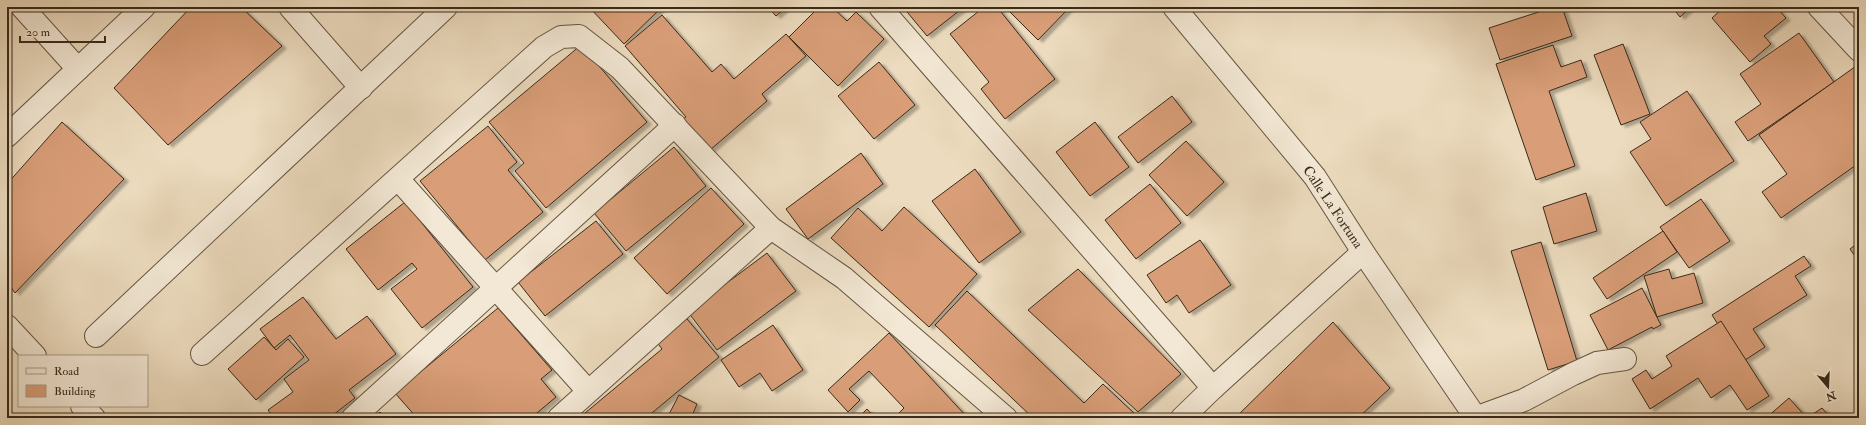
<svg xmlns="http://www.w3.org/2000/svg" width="1866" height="425" viewBox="0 0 1866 425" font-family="'IM FELL Double Pica',serif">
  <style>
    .building { fill: #d99e78; stroke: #382a19; filter: url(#shadow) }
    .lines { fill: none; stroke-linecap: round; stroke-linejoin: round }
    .minor-casing { stroke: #655642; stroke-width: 24 }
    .minor { stroke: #f3e8d5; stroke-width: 22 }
    .labels { text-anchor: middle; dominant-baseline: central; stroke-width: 3; stroke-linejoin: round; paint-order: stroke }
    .street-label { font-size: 14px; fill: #382a19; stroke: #f3e8d5 }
  </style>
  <defs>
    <filter id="shadow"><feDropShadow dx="4.5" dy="2.5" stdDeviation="1" flood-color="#0004"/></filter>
  </defs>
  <rect width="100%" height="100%" fill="#ecdbbe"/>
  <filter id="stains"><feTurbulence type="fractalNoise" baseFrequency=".005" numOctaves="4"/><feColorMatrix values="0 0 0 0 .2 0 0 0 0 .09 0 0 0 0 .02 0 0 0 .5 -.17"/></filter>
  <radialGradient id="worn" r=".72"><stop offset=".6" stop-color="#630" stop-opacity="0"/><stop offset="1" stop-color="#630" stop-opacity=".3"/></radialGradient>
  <g class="building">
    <path d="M191 7H241L282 46 168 145 114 88Z"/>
    <path d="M589 7H662L624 44Z"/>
    <path d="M768 7H786L776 16Z"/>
    <path d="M819 7H832L847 21 856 12 884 39 838 86 789 37Z"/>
    <path d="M903 7H964L927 36Z"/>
    <path d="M984 7H997L1055 79 1005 119 981 89 989 82 950 34Z"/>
    <path d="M1005 7H1070L1038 40Z"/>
    <path d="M1554 7H1562L1572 36 1500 60 1489 28Z"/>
    <path d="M1672 7H1691L1680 17Z"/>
    <path d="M1724 7H1776L1786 18 1764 36 1771 44 1750 62 1712 18Z"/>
    <path d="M662 15 712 72 721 64 734 79 786 34 806 56 762 94 767 101 710 150 683 119 686 117 625 46Z"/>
    <path d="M1799 33 1834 82 1748 141 1735 122 1761 104 1740 74Z"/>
    <path d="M1623 44 1650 114 1621 125 1594 55Z"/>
    <path d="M581 45 647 122 546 208 515 171 524 163 489 122Z"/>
    <path d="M1553 45 1561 67 1581 60 1587 77 1549 91 1575 166 1536 180 1496 64Z"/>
    <path d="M879 62 915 105 874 139 838 96Z"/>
    <path d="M1859 64V163L1781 218 1762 192 1787 174 1759 135Z"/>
    <path d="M1687 91 1734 161 1666 206 1630 152 1651 139 1640 122Z"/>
    <path d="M1172 96 1192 122 1138 163 1118 137Z"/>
    <path d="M62 122 124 179 15 293 7 282V184Z"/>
    <path d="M1095 122 1129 167 1090 196 1056 152Z"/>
    <path d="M488 126 517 162 508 170 543 212 485 260 420 181Z"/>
    <path d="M1186 141 1224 182 1187 216 1149 175Z"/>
    <path d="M674 147 706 186 626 251 594 213Z"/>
    <path d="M861 153 883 184 808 239 786 209Z"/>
    <path d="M975 169 1021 232 979 263 932 201Z"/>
    <path d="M1150 184 1181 223 1136 259 1105 220Z"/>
    <path d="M711 188 744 224 667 294 634 258Z"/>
    <path d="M1586 193 1597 231 1554 244 1543 207Z"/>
    <path d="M1701 199 1730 241 1689 268 1660 227Z"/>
    <path d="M405 202 473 287 422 328 391 289 417 269 412 263 378 290 346 249Z"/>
    <path d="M904 207 977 274 929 327 831 238 858 208 882 231Z"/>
    <path d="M596 221 623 254 545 316 518 282Z"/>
    <path d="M1663 231 1677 252 1607 299 1593 278Z"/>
    <path d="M1200 240 1231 285 1189 313 1177 295 1166 303 1147 275Z"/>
    <path d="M1541 242 1577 361 1548 370 1511 251Z"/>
    <path d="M1859 242V262L1850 249Z"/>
    <path d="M767 253 796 291 717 350 688 312Z"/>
    <path d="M1804 256 1811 266 1795 276 1807 295 1753 329 1765 347 1742 362 1712 315Z"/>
    <path d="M1078 269 1181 374 1138 412 1028 310Z"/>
    <path d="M1669 269 1672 279 1694 273 1703 303 1657 317 1644 276Z"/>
    <path d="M1642 288 1661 325 1653 329 1652 327 1608 350 1590 315Z"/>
    <path d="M967 291 1084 403 1103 384 1136 415 1133 418H1033L935 325Z"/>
    <path d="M303 297 336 339 367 316 396 354 349 390 355 398 329 418H274L268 410 293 392 284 379 309 360 290 335 274 348 260 329Z"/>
    <path d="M498 308 552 370 541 379 556 397 531 418H417L395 393Z"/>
    <path d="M682 313 719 357 646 418H579L662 349 653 337Z"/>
    <path d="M1721 321 1769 396 1747 410 1730 385 1711 398 1698 378 1650 409 1632 379 1646 370 1652 379 1672 366 1666 356Z"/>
    <path d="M1333 322 1390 388 1358 418H1235Z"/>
    <path d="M773 325 803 370 772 391 760 373 739 387 721 360Z"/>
    <path d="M889 333 968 418H894L904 408 869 371 849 389 860 400 848 412 828 390Z"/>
    <path d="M264 337 276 350 288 339 304 357 256 400 228 369Z"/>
    <path d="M679 395 697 404 692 416 696 418H667Z"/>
    <path d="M1789 398 1807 418 1822 408 1831 418H1766Z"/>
    <path d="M867 409 875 418H858Z"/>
    <path d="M380 412 386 418H373Z"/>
  </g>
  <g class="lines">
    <g class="minor-casing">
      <g id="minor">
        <path d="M22 7 78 69"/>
        <path d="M290 7 361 88"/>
        <path d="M880 7 1213 388"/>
        <path d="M1174 7 1315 177 1363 252 1476 418"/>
        <path d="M1819 7 1859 50"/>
        <path d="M7 136 144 7"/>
        <path d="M398 179 588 391"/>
        <path d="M7 326 35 356"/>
        <path d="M96 336 446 7"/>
        <path d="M202 354 544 47 561 37 579 36 620 68 771 228 844 278 1006 418"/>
        <path d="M82 406 94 418"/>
        <path d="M353 418 675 125"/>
        <path d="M559 418 771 228"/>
        <path d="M1182 418 1213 388 1363 252"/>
        <path d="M1475 418 1524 400 1573 374 1597 363 1625 359"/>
      </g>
    </g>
    <use href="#minor" class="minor"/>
  </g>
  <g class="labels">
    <g class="street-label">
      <text transform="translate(1333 207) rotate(56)">Calle La Fortuna</text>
    </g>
  </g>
  <rect width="1866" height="425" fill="none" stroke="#ecdbbe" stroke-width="24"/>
  <rect x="8" y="8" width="1850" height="409" fill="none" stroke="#382a19" stroke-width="2"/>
  <rect x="12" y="12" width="1842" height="401" fill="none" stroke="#382a19"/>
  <rect x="18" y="355" width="130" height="52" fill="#f3e8d5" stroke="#a89c8a"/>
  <rect x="26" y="368" width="20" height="6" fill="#f3e8d5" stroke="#a89c8a"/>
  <text x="54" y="375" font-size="12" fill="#382a19">Road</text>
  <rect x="26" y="385" width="20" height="12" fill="#d99e78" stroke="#a89c8a"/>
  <text x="54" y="395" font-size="12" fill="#382a19">Building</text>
  <g transform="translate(1828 387) rotate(161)" stroke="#f3e8d5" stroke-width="3" paint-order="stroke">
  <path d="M0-3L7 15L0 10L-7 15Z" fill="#382a19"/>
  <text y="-6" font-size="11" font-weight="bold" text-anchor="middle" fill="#382a19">N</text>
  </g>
  <path d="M20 36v6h85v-6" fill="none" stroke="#382a19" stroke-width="2"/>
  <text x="26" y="36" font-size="12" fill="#382a19" stroke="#f3e8d5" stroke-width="3" paint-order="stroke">20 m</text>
  <rect width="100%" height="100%" filter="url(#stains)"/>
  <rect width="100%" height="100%" fill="url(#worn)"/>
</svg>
